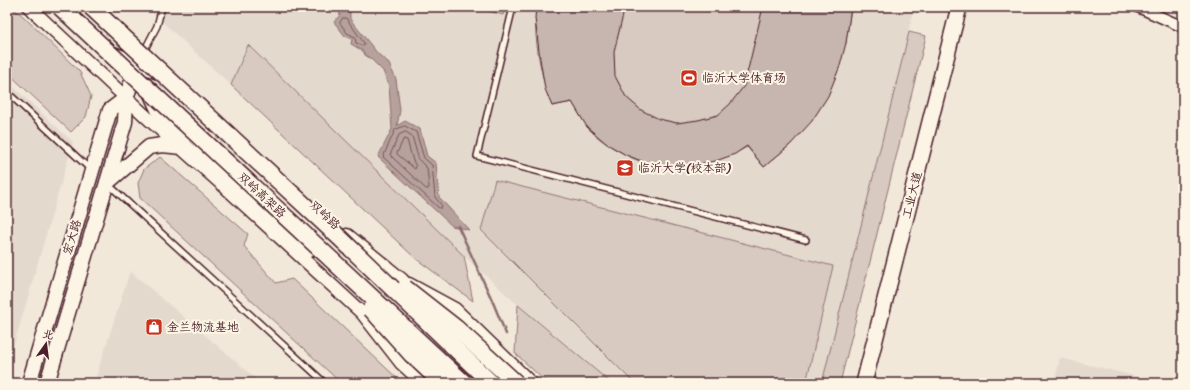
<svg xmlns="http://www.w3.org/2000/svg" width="1190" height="390" viewBox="0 0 1190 390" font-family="Sriracha,'LXGW WenKai TC',sans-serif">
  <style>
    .built { fill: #e4d9cd }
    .green { fill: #d8cac0; stroke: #917476 }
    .water { fill: #b6a19c; stroke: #8b6d6f }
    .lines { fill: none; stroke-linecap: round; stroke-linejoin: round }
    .shore { stroke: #755358; stroke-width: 1 }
    .stream { stroke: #8b6d6f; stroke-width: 2.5 }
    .building { fill: #c7b6af; stroke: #4a1f2b }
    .service-casing { stroke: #4a1f2b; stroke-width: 8 }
    .minor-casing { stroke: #4a1f2b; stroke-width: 13 }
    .tertiary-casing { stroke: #4a1f2b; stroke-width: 15 }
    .secondary-casing { stroke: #4a1f2b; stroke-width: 17 }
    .primary-casing { stroke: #4a1f2b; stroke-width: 18 }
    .service { stroke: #fcf5e5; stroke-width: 5 }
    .minor { stroke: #fcf5e5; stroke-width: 10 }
    .tertiary { stroke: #fcf5e5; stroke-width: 12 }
    .secondary { stroke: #fcf5e5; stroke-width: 14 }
    .primary { stroke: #fcf5e5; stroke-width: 15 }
    .trunk-bridge-casing { stroke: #4a1f2b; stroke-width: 19; stroke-linecap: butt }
    .trunk-bridge { stroke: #fcf5e5; stroke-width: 16 }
    .labels { text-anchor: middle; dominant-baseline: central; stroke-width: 4; stroke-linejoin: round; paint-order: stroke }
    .poi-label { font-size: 12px; fill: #4a1f2b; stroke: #fcf5e5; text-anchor: start }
    .street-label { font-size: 12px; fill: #4a1f2b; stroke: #fcf5e5 }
  </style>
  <rect width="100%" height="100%" fill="#f1e8da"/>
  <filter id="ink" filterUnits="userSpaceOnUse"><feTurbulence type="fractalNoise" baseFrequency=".025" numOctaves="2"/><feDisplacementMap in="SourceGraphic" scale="8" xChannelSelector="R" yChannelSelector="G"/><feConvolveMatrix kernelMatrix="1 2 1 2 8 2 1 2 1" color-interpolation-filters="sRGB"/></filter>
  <g filter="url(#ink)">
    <g class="built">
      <path d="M146 7H914L827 383H611L518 305 443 237 248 46 231 85Z"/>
      <path d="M7 81 73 142 7 369Z"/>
      <path d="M130 271 261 383H94Z"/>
      <path d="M1060 358 1165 383H1054Z"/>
    </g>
    <g class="green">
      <path d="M7 7H11L23 16 80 72 91 96 86 117 71 132 7 72Z"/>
      <path d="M483 7H505L503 15 485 10Z"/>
      <path d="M536 7H851L846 43 791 144 764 167 747 147C723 161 677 171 649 164 637 161 626 155 615 149 605 143 593 135 587 126 581 118 577 110 572 102L552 106C541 78 533 37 536 7Z"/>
      <path d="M909 32 926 36 840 383H822Z"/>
      <path d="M248 45 464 256 473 301 415 258 231 85Z"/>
      <path d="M160 157 248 234 244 246 276 283 292 279 402 383H341L140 198 138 183 144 169Z"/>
      <path d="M495 180 833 266 806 383H634L481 230Z"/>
      <path d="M518 305 611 383H547L515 353Z"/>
    </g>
    <path class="water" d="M340 7H350V19L378 54 388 62 396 79 400 110 397 126 405 121 420 129 427 156 436 163 439 197 469 230 452 226 378 157 392 129 389 86 383 71 371 59 365 55 363 51 351 44 352 39 345 36 334 22 340 15 339 11Z"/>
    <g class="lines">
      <g class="shore">
        <path d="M343 18H346L364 43V46L356 43 355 37 347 33 340 23Z"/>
        <path d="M405 126 416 132 424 158 432 165 435 197 442 206 441 208H439L383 157 395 130Z"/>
        <path d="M406 132 412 136 419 160 427 168 429 187 428 189H426L390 155 399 135Z"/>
        <path d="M404 139 407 140 413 161 416 166 415 169 397 154Z"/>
      </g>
      <path class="stream" d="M458 226 492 300 506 334"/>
    </g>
    <path class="building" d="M536 7H625L614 52 615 76 626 97 641 110 659 119 677 123 698 120 718 115 730 104 744 86 763 7H851L846 43 840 66 828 96 812 121 791 144 764 167 747 146 735 154 716 161 692 165 670 166 649 164 626 155 607 144 587 127 572 102 552 106 545 89 540 59 535 18Z"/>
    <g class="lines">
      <g class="service-casing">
        <g id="service">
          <path d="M513 7 477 156 806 240"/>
          <path d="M143 53 157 26 162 7"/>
          <path d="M7 92 90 169"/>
          <path d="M108 184 325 383"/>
        </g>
      </g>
      <g class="minor-casing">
        <path id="minor" d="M1138 7 1183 27"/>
      </g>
      <g class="tertiary-casing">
        <g id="tertiary">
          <path d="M29 7 153 123 225 187 362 313 401 363 423 383"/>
          <path d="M409 284 455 309 531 383"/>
        </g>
      </g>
      <g class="secondary-casing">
        <g id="secondary">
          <path d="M32 7 34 11"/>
          <path d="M113 54 161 73"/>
          <path d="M150 92 159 112 309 250"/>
          <path d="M107 183 149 147 162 145 182 147"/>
          <path d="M347 236 401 280 414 294"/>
          <path d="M29 383 110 110 126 98"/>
          <path d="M47 383 125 122 126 98 137 67"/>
        </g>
      </g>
      <g class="primary-casing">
        <path id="primary" d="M864 383 959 7"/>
      </g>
      <use href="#service" class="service"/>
      <use href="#minor" class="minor"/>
      <use href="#tertiary" class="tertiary"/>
      <use href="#secondary" class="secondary"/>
      <use href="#primary" class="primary"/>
      <g class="trunk-bridge-casing">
        <g id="trunk-bridge">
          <path d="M60 7 464 383"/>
          <path d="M91 7 341 239 491 383"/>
          <path d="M405 288 456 328 516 383"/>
          <path d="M371 309 411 354 442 383"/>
        </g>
      </g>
      <use href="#trunk-bridge" class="trunk-bridge"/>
    </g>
  </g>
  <defs>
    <g id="stadium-square" transform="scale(0.9)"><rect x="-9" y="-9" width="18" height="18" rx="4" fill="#c8321e" stroke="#fcf5e5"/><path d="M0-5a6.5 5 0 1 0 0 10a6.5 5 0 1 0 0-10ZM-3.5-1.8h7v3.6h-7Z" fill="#fff"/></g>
    <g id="university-square" transform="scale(0.9)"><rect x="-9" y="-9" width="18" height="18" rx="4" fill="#c8321e" stroke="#fcf5e5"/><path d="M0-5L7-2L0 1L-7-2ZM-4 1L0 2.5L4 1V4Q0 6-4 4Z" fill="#fff"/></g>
    <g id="shop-square" transform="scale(0.9)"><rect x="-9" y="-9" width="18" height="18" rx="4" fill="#c8321e" stroke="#fcf5e5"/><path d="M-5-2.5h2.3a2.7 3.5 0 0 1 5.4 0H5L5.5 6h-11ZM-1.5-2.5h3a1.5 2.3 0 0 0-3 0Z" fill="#fff"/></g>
  </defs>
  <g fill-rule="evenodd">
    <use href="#stadium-square" x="689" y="78"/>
    <use href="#university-square" x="625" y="168"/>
    <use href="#shop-square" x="154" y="327"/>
  </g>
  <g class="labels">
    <g class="poi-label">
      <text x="702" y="78">临沂大学体育场</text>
      <text x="638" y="168">临沂大学(校本部)</text>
      <text x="167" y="327">金兰物流基地</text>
    </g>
    <g class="street-label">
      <text transform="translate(262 195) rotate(43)">双岭高架路</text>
      <text transform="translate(912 195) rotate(-76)">工业大道</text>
      <text transform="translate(325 215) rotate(43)">双岭路</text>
      <text transform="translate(72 237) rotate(-73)">宏大路</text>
    </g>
  </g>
  <rect width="1190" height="390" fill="none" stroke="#fcf5e5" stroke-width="24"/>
  <rect x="12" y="12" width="1166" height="366" fill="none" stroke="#4a1f2b" stroke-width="1.5" filter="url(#ink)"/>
  <g transform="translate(46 344) rotate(14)" stroke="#fcf5e5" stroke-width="3" paint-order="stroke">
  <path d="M0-3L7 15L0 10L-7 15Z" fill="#4a1f2b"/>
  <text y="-6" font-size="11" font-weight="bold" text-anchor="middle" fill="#4a1f2b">北</text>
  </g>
</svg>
